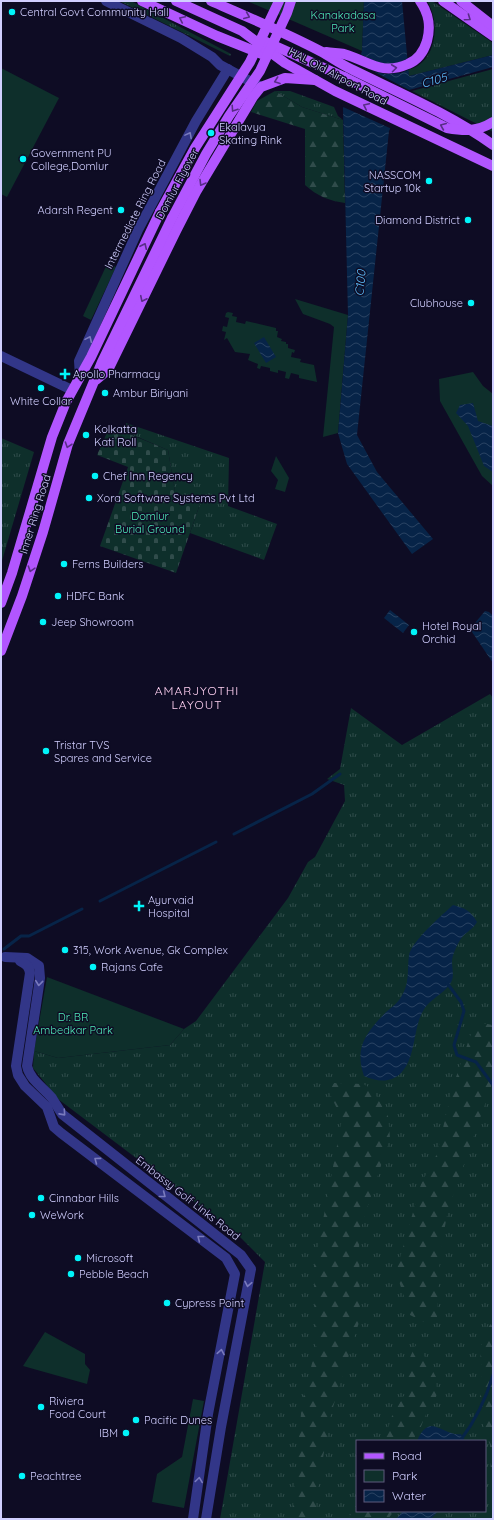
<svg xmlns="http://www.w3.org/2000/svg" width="494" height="1520" viewBox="0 0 494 1520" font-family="Quicksand,sans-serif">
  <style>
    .grass { fill: url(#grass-tufts); fill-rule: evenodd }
    .forest { fill: url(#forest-firs) }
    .cemetery { fill: url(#cemetery-stones) }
    .green { fill: #0e2f2b }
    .water { fill: url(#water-waves) }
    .pier { fill: #0e0c24 }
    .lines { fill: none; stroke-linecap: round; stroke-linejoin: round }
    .stream { stroke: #072448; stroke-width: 3 }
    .tertiary { stroke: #323688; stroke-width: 10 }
    .primary { stroke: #b256ff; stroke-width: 10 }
    .primary-bridge { stroke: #b256ff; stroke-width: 10 }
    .oneway { stroke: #582d87 }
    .oneway2 { stroke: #7a7bbe }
    .poi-dot { fill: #00f5fa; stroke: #0e0c24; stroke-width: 1.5 }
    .labels { text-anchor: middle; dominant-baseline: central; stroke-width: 3; stroke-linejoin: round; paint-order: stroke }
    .poi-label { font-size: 11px; fill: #d1cfff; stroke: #0e0c24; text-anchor: start }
    .park-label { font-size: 11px; fill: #4febb8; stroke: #0e0c24 }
    .street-label { font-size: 11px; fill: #d1cfff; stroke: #0e0c24 }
    .water-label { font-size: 12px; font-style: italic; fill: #5dc1ff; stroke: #0e0c24 }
    .neighbourhood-label { font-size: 12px; letter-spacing: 1px; fill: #ffd1f2; stroke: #0e0c24 }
  </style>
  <defs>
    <pattern id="grass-tufts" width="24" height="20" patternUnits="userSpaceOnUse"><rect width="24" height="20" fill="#0e2f2b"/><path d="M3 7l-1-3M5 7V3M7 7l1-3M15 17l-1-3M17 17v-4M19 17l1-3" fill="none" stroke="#304c4b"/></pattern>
    <pattern id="forest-firs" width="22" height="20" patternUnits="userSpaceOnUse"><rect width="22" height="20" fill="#0e2f2b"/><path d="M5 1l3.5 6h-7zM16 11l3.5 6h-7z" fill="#304c4b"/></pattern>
    <pattern id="cemetery-stones" width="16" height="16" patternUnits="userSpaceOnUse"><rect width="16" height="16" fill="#0e2f2b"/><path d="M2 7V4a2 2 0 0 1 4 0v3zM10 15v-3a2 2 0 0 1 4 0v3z" fill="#304c4b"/></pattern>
    <pattern id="water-waves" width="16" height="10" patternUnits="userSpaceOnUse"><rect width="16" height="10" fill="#072448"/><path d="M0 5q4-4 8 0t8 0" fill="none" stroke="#2a4363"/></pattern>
  </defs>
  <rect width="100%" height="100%" fill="#0e0c24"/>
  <g class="grass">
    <path d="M119 1H131L231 54 230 56Z"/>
    <path d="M427 1H432L493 43V55L409 76 408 70C437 63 441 22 427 1Z"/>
    <path d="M493 69V132L412 91Z"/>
    <path d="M275 91H290L334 107 338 116 343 120 302 107Z"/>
    <path d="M126 423 229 458 228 506 277 524 264 560 190 533 201 501 175 492 168 450 126 432Z"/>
    <path d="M1 438 34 452 1 564Z"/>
    <path d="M490 694 493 698V1519H220L265 1262 238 1235 58 1099 33 1068 34 1051 58 1058 170 1045 184 1029 196 1021 288 898 308 862 315 857 345 801 344 785 327 779 340 769 351 708 402 745ZM357 1441H485V1511H357Z"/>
  </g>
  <g class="forest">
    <path d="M275 91 302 107 343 120 345 203C330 201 317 196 305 185V129L251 112 257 101Z"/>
    <path d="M475 1022 493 1025V1081L448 1210 440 1253 437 1318 430 1325 410 1315 396 1272 421 1184 437 1154 452 1089Z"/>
    <path d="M334 1083 363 1084 372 1089 388 1116 390 1138 359 1233 360 1319 330 1417 316 1499 317 1519H292L302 1402 316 1348 314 1268 342 1119 329 1092Z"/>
    <path d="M493 1321V1478H491L490 1445 484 1430 483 1408 480 1397 482 1373 480 1350 487 1329Z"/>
    <path d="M417 1343 436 1377 437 1394 433 1405 426 1414 420 1429 412 1441H384L392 1416 409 1387 404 1374 411 1355Z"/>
    <path d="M357 1504V1511H394L388 1519H348Z"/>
  </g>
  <path class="cemetery" d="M110 426 168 450 175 492 201 501 176 573 100 546 128 467 97 455Z"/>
  <g class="green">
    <path d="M247 1H364L362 51Z"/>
    <path d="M1 68 59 98 7 197 1 194Z"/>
    <path d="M108 262 116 267 91 320 83 316Z"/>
    <path d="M295 299 348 315 338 433 323 437 334 327 330 324 303 314Z"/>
    <path d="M228 312 233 313 232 316 237 317 236 322 245 324 246 321 276 328V331H278L277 337 282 339 281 341 286 342V344H288V348L295 350 294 353 292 352 291 357 301 359 300 362 314 365 317 382 299 378V375L291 373 289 379 285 378 286 372 278 370V373L270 371V368L261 366 260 369 257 368 258 364 248 360 250 354 235 352 227 338 224 340 226 332 222 331 223 326 227 327 229 318 225 317 226 313Z"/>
    <path d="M473 372 483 386 493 394V486L482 476 440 401 439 379Z"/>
    <path d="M276 456 289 478 285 492 275 489 278 480 271 471Z"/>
    <path d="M47 977 184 1029 170 1045 58 1058 34 1051Z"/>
    <path d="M45 1332 85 1354V1364L90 1370 87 1384 23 1366Z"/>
    <path d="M193 1399 204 1401 184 1508 152 1502 157 1474 182 1457Z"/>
  </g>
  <g class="water">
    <path d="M364 1H402L409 76 493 55V67L409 90 389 131 357 435 377 472 433 539 412 554 347 464 338 433 348 315 343 108 362 51Z"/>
    <path d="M264 337 276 357 266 363 254 343Z"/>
    <path d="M473 403 478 421 493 426V472L484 466 468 426 456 413 460 405Z"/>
    <path d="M390 610 409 625 403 633 384 618Z"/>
    <path d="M485 611 489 612 493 616V663L470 629Z"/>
    <path d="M453 905C465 908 471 911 477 922 473 930 463 933 459 942 456 947 452 956 452 962 452 967 454 975 452 980 448 992 430 998 423 1011 413 1028 416 1058 401 1073 390 1084 376 1081 364 1076 354 1047 366 1033 386 1012 391 1008 398 1003 401 997 410 984 407 970 409 955 412 941 442 915 453 905Z"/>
    <path d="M431 1426C442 1427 451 1436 461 1434L465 1441H417C420 1434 424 1427 431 1426Z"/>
    <path d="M403 1511H438L431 1519H396Z"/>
  </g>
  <path class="pier" d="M360 54 377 62 387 64 398 63 409 58 410 69 401 73 386 74 375 72 361 65 411 91 392 129 341 106Z"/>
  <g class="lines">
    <g class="stream">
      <path d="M234 834 312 794 340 774"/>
      <path d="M100 901 216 842"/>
      <path d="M4 949 21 936H29L82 909"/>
      <path d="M447 983 461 1002 464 1011 454 1045 457 1055 476 1062 493 1085"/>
      <path d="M460 1441C475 1421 486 1399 493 1375"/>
    </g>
    <g class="tertiary">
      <path d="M106 1 181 38 212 57 220 65 259 86"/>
      <path d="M1 356 72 390"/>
      <path d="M80 376 79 361 138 230 196 121 228 69"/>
      <path d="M5 957 27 958 39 966 40 978 27 1066C30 1080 43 1087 52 1098 55 1103 59 1109 62 1114L241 1255 251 1269 221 1427 206 1519"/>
      <path d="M20 961C26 964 29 966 30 973L16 1066 18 1075 25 1086 47 1107 54 1127 61 1133 226 1258 235 1274 208 1414 193 1519"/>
    </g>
    <g class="primary">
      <path d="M142 1 217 36 262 54"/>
      <path d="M176 1 242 31 285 63 335 91 493 166"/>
      <path d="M211 1C248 17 286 33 322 52 332 58 342 65 353 70 400 93 451 115 493 145"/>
      <path d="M443 1 493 36"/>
      <path d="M461 1 493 26"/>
      <path d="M264 41 344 77"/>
      <path d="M326 52C332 53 339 53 344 54 369 61 381 76 408 64 418 60 424 51 427 41 431 26 429 14 420 1"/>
      <path d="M96 380 108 370 176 231 196 192 253 97 261 87 285 78 315 80"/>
      <path d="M1 603 12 573 52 437 66 402 91 357 160 212"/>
      <path d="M1 651 22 596 43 532 68 444 102 362 172 218"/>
    </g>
    <g class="primary-bridge">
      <path d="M344 77 447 128C464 131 477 132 493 122"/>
      <path d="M160 212 195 148 250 62 279 1"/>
      <path d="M172 218 206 154 229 116 260 71 287 13 291 1"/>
    </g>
  </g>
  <defs><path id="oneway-chevron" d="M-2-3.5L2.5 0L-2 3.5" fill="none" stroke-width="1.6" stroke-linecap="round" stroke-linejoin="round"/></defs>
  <g class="oneway">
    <use href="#oneway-chevron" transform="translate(247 16) rotate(23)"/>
    <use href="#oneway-chevron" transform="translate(468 18) rotate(35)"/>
    <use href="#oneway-chevron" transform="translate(182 19) rotate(-155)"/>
    <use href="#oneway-chevron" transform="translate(394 68) rotate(-7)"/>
    <use href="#oneway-chevron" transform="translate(277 81) rotate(160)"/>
    <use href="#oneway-chevron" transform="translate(366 106) rotate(-155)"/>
    <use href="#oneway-chevron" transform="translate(234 109) rotate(124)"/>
    <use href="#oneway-chevron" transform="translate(443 126) rotate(-157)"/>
    <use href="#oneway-chevron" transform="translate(202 183) rotate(121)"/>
    <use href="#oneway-chevron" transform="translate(144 246) rotate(-65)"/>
    <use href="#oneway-chevron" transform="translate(143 299) rotate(116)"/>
    <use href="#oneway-chevron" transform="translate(68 445) rotate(109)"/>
    <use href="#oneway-chevron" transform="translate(31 569) rotate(108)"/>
  </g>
  <g class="oneway2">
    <use href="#oneway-chevron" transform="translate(189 135) rotate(-62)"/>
    <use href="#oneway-chevron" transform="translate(89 339) rotate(-66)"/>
    <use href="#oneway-chevron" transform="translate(39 983) rotate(96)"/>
    <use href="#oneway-chevron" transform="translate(63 1113) rotate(48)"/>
    <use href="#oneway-chevron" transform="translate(97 1160) rotate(-143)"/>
    <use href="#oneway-chevron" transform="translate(163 1195) rotate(38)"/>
    <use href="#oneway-chevron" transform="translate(200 1238) rotate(-142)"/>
    <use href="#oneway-chevron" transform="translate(248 1284) rotate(101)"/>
    <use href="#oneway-chevron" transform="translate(221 1352) rotate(-80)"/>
    <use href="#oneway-chevron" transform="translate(199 1480) rotate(-82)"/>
  </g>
  <g class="poi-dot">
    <circle cx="12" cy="12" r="4"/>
    <circle cx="211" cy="133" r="4"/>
    <circle cx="23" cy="159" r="4"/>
    <circle cx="429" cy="181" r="4"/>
    <circle cx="121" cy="210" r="4"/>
    <circle cx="468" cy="220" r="4"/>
    <circle cx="471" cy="303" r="4"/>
    <path d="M63 368h4v4h4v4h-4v4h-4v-4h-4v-4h4z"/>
    <circle cx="41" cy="388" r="4"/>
    <circle cx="105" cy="393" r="4"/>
    <circle cx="86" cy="435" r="4"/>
    <circle cx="95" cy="476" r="4"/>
    <circle cx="89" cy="498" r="4"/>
    <circle cx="64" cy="564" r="4"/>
    <circle cx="58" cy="596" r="4"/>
    <circle cx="43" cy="622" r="4"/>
    <circle cx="414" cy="632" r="4"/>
    <circle cx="46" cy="751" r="4"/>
    <path d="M137 900h4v4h4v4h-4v4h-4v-4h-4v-4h4z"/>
    <circle cx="65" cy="950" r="4"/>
    <circle cx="93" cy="967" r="4"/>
    <circle cx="41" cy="1198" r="4"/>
    <circle cx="32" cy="1215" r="4"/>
    <circle cx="78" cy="1258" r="4"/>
    <circle cx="71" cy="1274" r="4"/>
    <circle cx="167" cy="1303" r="4"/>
    <circle cx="41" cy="1407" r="4"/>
    <circle cx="136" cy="1420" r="4"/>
    <circle cx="126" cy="1433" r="4"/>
    <circle cx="22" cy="1476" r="4"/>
  </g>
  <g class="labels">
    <g class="poi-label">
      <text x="20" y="12">Central Govt Community Hall</text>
      <text x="219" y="127">Ekalavya<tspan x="219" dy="13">Skating Rink</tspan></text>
      <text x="31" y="153">Government PU<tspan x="31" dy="13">College,Domlur</tspan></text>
      <text x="421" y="175" text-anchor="end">NASSCOM<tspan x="421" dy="13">Startup 10k</tspan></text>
      <text x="113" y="210" text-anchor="end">Adarsh Regent</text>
      <text x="460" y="220" text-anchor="end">Diamond District</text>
      <text x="463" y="303" text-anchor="end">Clubhouse</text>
      <text x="73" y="374">Apollo Pharmacy</text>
      <text x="113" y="393">Ambur Biriyani</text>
      <text x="41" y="401" text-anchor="middle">White Collar</text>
      <text x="94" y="429">Kolkatta<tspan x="94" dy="13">Kati Roll</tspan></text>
      <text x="103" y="476">Chef Inn Regency</text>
      <text x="97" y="498">Xora Software Systems Pvt Ltd</text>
      <text x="72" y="564">Ferns Builders</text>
      <text x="66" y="596">HDFC Bank</text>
      <text x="51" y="622">Jeep Showroom</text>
      <text x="422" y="626">Hotel Royal<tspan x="422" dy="13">Orchid</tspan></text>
      <text x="54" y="745">Tristar TVS<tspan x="54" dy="13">Spares and Service</tspan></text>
      <text x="148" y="900">Ayurvaid<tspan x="148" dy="13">Hospital</tspan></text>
      <text x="73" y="950">315, Work Avenue, Gk Complex</text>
      <text x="101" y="967">Rajans Cafe</text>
      <text x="49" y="1198">Cinnabar Hills</text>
      <text x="40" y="1215">WeWork</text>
      <text x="86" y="1258">Microsoft</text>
      <text x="79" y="1274">Pebble Beach</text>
      <text x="175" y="1303">Cypress Point</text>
      <text x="49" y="1401">Riviera<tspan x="49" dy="13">Food Court</tspan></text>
      <text x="144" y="1420">Pacific Dunes</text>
      <text x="118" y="1433" text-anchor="end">IBM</text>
      <text x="30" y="1476">Peachtree</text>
    </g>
    <g class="park-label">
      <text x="343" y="15">Kanakadasa<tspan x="343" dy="13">Park</tspan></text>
      <text x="150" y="516">Domlur<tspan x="150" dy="13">Burial Ground</tspan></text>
      <text x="73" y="1017">Dr. BR<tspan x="73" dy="13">Ambedkar Park</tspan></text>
    </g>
    <g class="street-label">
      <text transform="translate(338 76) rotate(28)">HAL Old Airport Road</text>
      <text transform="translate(177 184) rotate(-62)">Domlur Flyover</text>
      <text transform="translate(135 214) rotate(-63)">Intermediate Ring Road</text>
      <text transform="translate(35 514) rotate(-73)">Inner Ring Road</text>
      <text transform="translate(188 1198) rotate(38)">Embassy Golf Links Road</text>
    </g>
    <g class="water-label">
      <text transform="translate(434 80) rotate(-16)">C105</text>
      <text transform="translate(360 283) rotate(-85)">C100</text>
    </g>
    <g class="neighbourhood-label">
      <text x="197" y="690">AMARJYOTHI<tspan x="197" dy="14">LAYOUT</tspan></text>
    </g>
  </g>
  <rect width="494" height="1520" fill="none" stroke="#d1cfff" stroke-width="4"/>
  <rect x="356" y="1440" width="130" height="72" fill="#0e0c24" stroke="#5c5a7c"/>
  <rect x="364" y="1453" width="20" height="6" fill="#b256ff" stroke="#5c5a7c"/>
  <text x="392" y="1460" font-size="12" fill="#d1cfff">Road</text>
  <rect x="364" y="1470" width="20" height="12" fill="#0e2f2b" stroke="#5c5a7c"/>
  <text x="392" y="1480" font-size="12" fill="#d1cfff">Park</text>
  <rect x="364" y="1490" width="20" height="12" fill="url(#water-waves)" stroke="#5c5a7c"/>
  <text x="392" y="1500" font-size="12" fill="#d1cfff">Water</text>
</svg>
